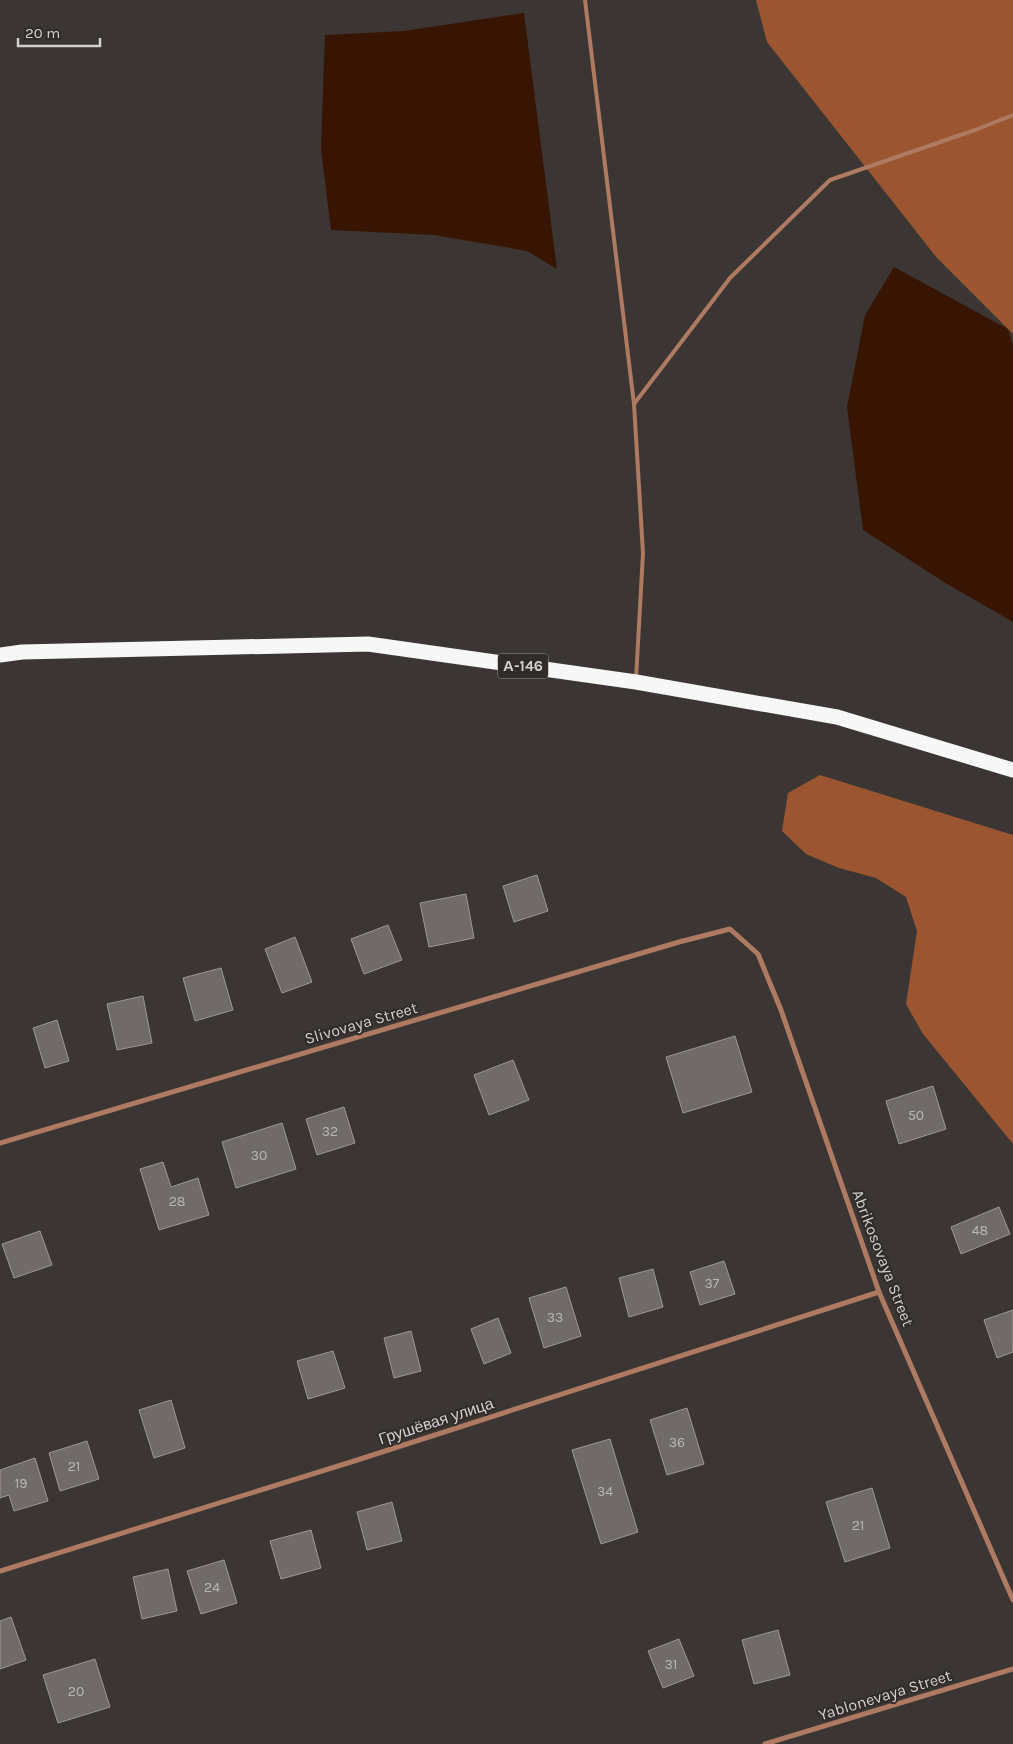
<svg xmlns="http://www.w3.org/2000/svg" width="1013" height="1744" viewBox="0 0 1013 1744" font-family="Karla,sans-serif">
  <style>
    .forest { fill: #9b5531 }
    .water { fill: #381503 }
    .building { fill: #706b68; stroke: #9d9895 }
    .lines { fill: none; stroke-linecap: round; stroke-linejoin: round }
    .lane { stroke: #ae7a61; stroke-width: 4 }
    .street { stroke: #ae7a61; stroke-width: 5 }
    .highway { stroke: #f7f7f7; stroke-width: 15 }
    .labels { text-anchor: middle; dominant-baseline: central; stroke-width: 4; stroke-linejoin: round; paint-order: stroke }
    .number-label { font-size: 14px; fill: #bab7b5 }
    .shield { fill: #312c2a; stroke: #a29f9e; stroke-width: 1 }
    .shield-label { font-size: 15px; font-weight: bold; fill: #d3d0cf }
    .street-label { font-size: 16px; fill: #d3d0cf; stroke: #312c2a }
  </style>
  <rect width="100%" height="100%" fill="#3b3634"/>
  <g class="forest">
    <path d="M756 0H1013V334L937 258 767 42Z"/>
    <path d="M820 775 1013 835V1144L923 1034 906 1004 917 931 906 897 876 878 839 868 806 854 782 831 788 793Z"/>
  </g>
  <g class="water">
    <path d="M524 13 557 269 527 251 434 235 331 230 321 149 325 35 404 31Z"/>
    <path d="M894 267 1008 329 1013 345V622L947 584 863 530 847 407 865 315Z"/>
  </g>
  <g class="building">
    <path d="M537 875 548 911 514 922 503 886Z"/>
    <path d="M466 894 474 938 429 947 420 903Z"/>
    <path d="M388 925 402 960 364 974 351 939Z"/>
    <path d="M295 937 312 982 282 993 265 949Z"/>
    <path d="M221 968 233 1010 195 1021 183 978Z"/>
    <path d="M143 996 152 1043 117 1050 107 1004Z"/>
    <path d="M57 1020 69 1061 45 1068 33 1028Z"/>
    <path d="M735 1036 752 1092 683 1113 666 1057Z"/>
    <path d="M513 1060 529 1100 489 1115 474 1075Z"/>
    <path d="M933 1086 946 1129 899 1144 886 1101Z"/>
    <path d="M344 1107 355 1143 317 1155 306 1119Z"/>
    <path d="M282 1123 296 1169 236 1188 222 1142Z"/>
    <path d="M163 1162 171 1187 198 1178 209 1215 159 1230 140 1169Z"/>
    <path d="M999 1207 1010 1234 961 1254 951 1227Z"/>
    <path d="M40 1231 52 1265 14 1278 2 1244Z"/>
    <path d="M724 1261 735 1294 700 1305 690 1272Z"/>
    <path d="M653 1269 663 1307 629 1317 619 1278Z"/>
    <path d="M566 1287 581 1336 544 1348 529 1298Z"/>
    <path d="M1013 1310V1352L997 1358 984 1320Z"/>
    <path d="M498 1318 511 1353 484 1364 471 1329Z"/>
    <path d="M411 1331 421 1371 394 1378 384 1338Z"/>
    <path d="M333 1351 345 1388 308 1399 297 1361Z"/>
    <path d="M171 1400 185 1448 154 1458 139 1410Z"/>
    <path d="M687 1408 704 1464 667 1475 650 1420Z"/>
    <path d="M610 1439 638 1532 601 1544 572 1450Z"/>
    <path d="M87 1441 99 1479 60 1491 49 1453Z"/>
    <path d="M35 1458 48 1501 14 1511 9 1495 0 1498V1470Z"/>
    <path d="M872 1488 890 1548 845 1562 826 1502Z"/>
    <path d="M392 1502 402 1541 367 1550 357 1512Z"/>
    <path d="M311 1530 321 1568 281 1579 270 1541Z"/>
    <path d="M224 1560 237 1603 201 1614 187 1571Z"/>
    <path d="M168 1569 177 1611 142 1619 133 1577Z"/>
    <path d="M11 1617 26 1660 0 1669V1621Z"/>
    <path d="M778 1630 790 1675 754 1684 742 1640Z"/>
    <path d="M679 1639 694 1676 663 1688 648 1651Z"/>
    <path d="M95 1659 110 1707 58 1723 43 1675Z"/>
  </g>
  <g class="lines">
    <g class="lane">
      <path d="M585 0 634 404 643 553 636 679"/>
      <path d="M634 404 730 278 830 180 975 130 1013 115"/>
    </g>
    <g class="street">
      <path d="M0 1143 679 942 730 929 758 954 781 1010 879 1292 1013 1600"/>
      <path d="M0 1571 351 1462 879 1292"/>
      <path d="M765 1744 1013 1669"/>
    </g>
    <path class="highway" d="M0 655 22 652 368 644 636 682 837 717 1013 770"/>
  </g>
  <g class="labels">
    <g class="number-label">
      <text x="916" y="1115">50</text>
      <text x="330" y="1131">32</text>
      <text x="259" y="1155">30</text>
      <text x="177" y="1201">28</text>
      <text x="980" y="1230">48</text>
      <text x="712" y="1283">37</text>
      <text x="555" y="1317">33</text>
      <text x="677" y="1442">36</text>
      <text x="74" y="1466">21</text>
      <text x="21" y="1483">19</text>
      <text x="605" y="1491">34</text>
      <text x="858" y="1525">21</text>
      <text x="212" y="1587">24</text>
      <text x="671" y="1664">31</text>
      <text x="76" y="1691">20</text>
    </g>
    <rect class="shield" x="498" y="653.5" width="50" height="25" rx="4"/>
    <g class="shield-label">
      <text x="523" y="666">А-146</text>
    </g>
    <g class="street-label">
      <text transform="translate(361 1023) rotate(-16)">Slivovaya Street</text>
      <text transform="translate(883 1258) rotate(69)">Abrikosovaya Street</text>
      <text transform="translate(436 1421) rotate(-18)">Грушёвая улица</text>
      <text transform="translate(885 1695) rotate(-17)">Yablonevaya Street</text>
    </g>
  </g>
  <path d="M18 38v8h82v-8" fill="none" stroke="#d3d0cf" stroke-width="2.5"/>
  <text x="25" y="38" font-size="15" fill="#d3d0cf" stroke="#312c2a" stroke-width="4" paint-order="stroke">20 m</text>
</svg>
